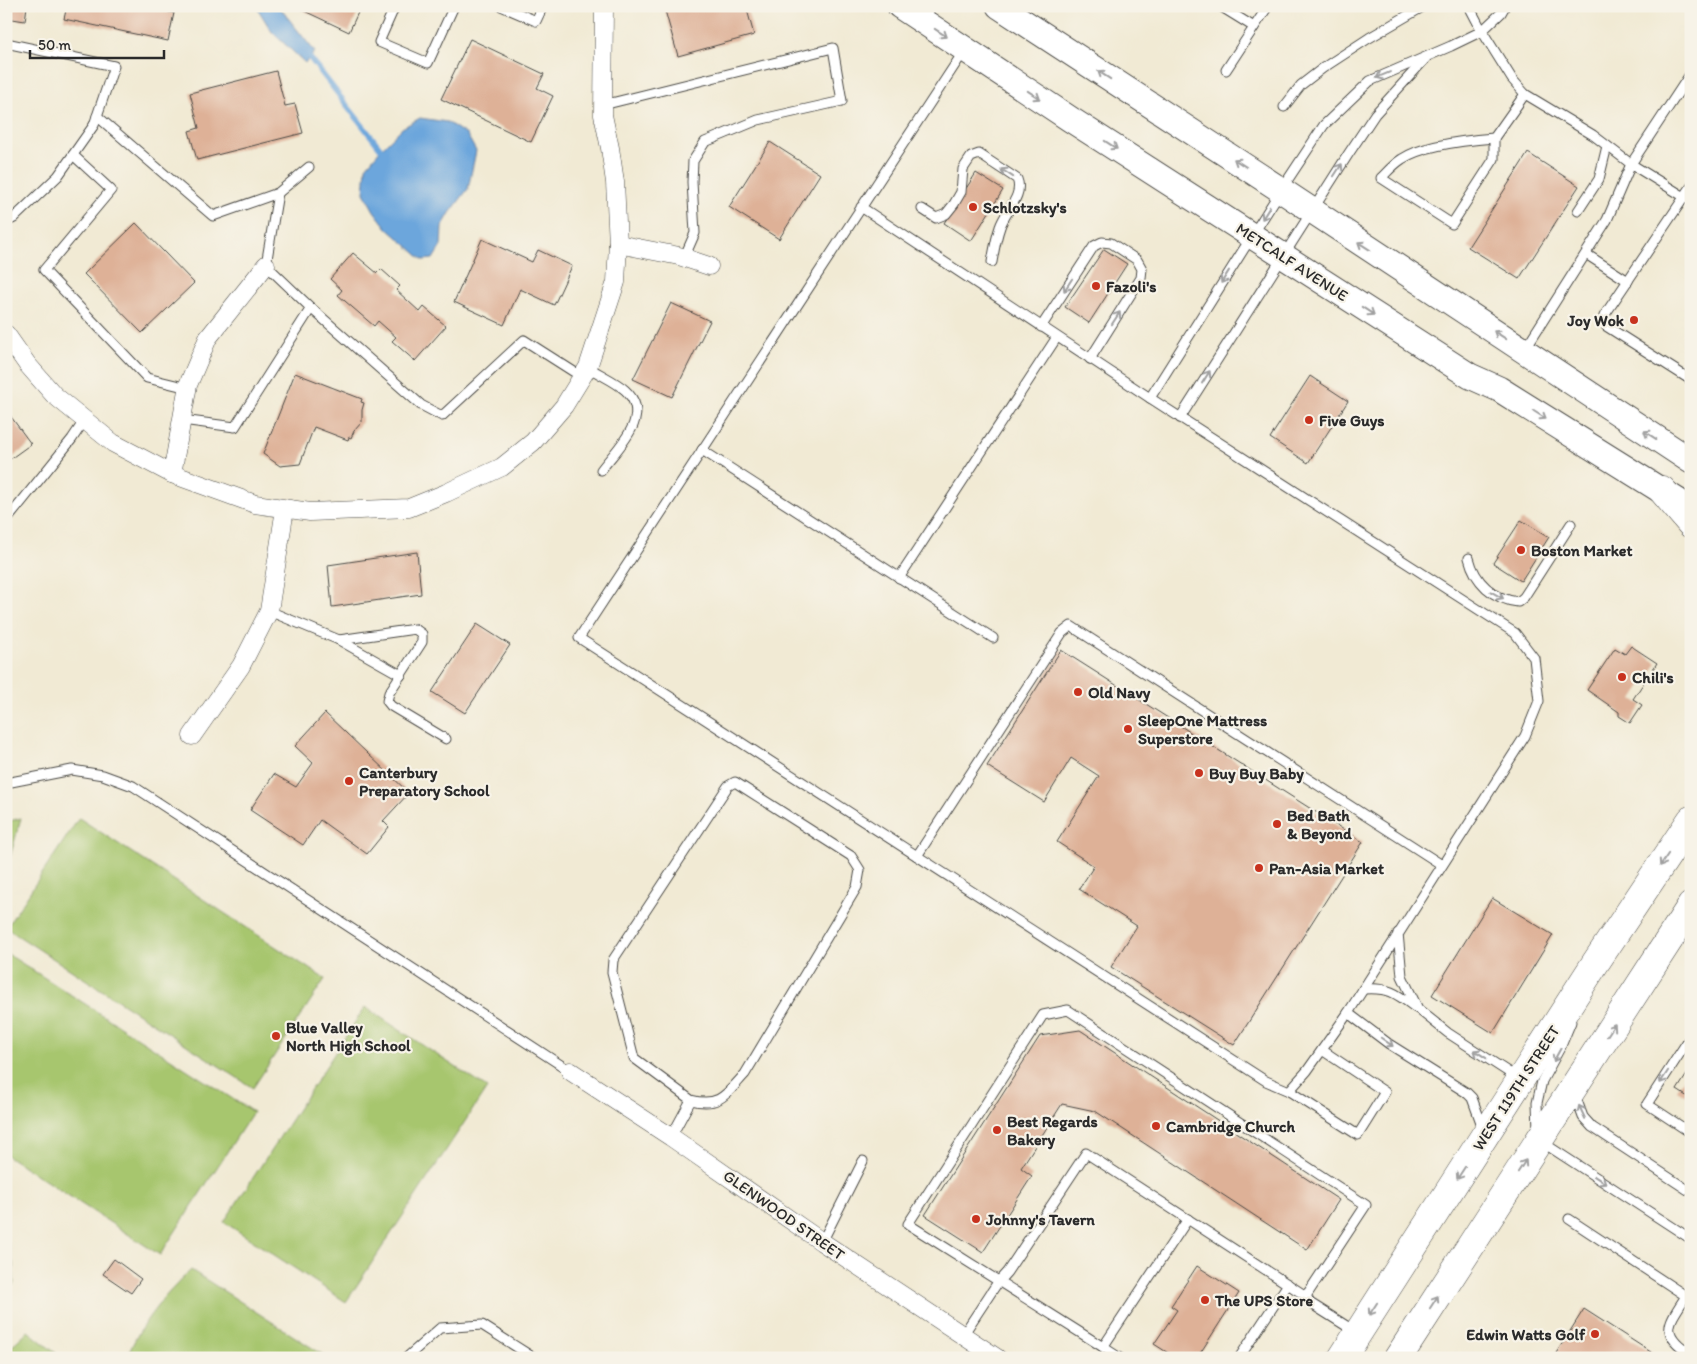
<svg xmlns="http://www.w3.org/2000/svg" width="1697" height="1364" viewBox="0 0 1697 1364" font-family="Itim,sans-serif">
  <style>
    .green { fill: #a7c66e; stroke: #69784c }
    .water { fill: #6ca6dc; stroke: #4c6884 }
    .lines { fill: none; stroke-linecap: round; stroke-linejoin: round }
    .stream { stroke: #6ca6dc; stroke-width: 5.5 }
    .building { fill: #deb197 }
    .lane-casing { stroke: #494844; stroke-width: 11 }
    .street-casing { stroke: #494844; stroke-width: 19 }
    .secondary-casing { stroke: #494844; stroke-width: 27 }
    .primary-casing { stroke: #494844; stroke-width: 29 }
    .lane { stroke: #fff; stroke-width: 9 }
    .street { stroke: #fff; stroke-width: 18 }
    .secondary { stroke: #fff; stroke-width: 25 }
    .primary { stroke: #fff; stroke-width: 28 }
    .oneway { stroke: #a0a0a0 }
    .poi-dot { fill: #c8321e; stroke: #f7f3e8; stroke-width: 2 }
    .labels { text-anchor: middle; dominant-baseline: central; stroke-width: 4.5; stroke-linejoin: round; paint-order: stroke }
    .poi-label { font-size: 16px; font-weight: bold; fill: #2b2b2b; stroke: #f7f3e8; text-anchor: start }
    .street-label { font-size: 16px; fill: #2b2b2b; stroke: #f7f3e8 }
  </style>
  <rect width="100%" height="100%" fill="#f7f3e8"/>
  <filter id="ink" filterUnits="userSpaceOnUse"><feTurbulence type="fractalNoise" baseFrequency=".02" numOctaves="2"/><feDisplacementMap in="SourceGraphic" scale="10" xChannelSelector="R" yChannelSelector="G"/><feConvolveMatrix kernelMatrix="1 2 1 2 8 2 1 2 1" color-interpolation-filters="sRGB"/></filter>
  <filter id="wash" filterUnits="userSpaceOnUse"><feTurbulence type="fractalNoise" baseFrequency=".0096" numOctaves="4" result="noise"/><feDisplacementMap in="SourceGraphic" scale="20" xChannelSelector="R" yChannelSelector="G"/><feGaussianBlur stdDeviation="1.12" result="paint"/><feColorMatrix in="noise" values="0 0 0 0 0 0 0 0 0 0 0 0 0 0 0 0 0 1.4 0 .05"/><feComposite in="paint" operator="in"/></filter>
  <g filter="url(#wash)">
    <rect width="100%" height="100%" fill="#f1ead4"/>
    <g class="green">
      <path d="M21 818 8 864 6 863V822Z"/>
      <path d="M79 818 325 979 253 1088 6 928Z"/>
      <path d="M6 953 253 1112 160 1255 6 1155Z"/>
      <path d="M365 1007 487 1088 346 1302 224 1222Z"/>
      <path d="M6 1235 13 1263 14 1283 6 1296Z"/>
      <path d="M191 1270 328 1358H127C140 1323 164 1296 191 1270Z"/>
      <path d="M28 1331 62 1358H6V1351Z"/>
    </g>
    <g class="water">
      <path d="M256 6H281V9L315 52 305 63 272 32Z"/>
      <path d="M420 118 447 122 467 135 476 151 468 189 450 213 442 227 441 246 433 259 423 260 387 228 374 211 364 193 366 167 381 149 402 128Z"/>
    </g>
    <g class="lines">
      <path class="stream" d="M310 58 381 149"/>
    </g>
    <g id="blocks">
      <g class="building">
        <path d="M6 6H27L25 21 6 18Z"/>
        <path d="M67 6H143L174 13 168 41 64 19Z"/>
        <path d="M299 6H361L349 32 298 8Z"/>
        <path d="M746 6 754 35 678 56 664 7Z"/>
        <path d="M470 39 544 74 537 88 553 96 531 142 441 99Z"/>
        <path d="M276 71 285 106 295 104 303 133 197 160 189 131 199 128 190 93Z"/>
        <path d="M770 142 820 174 779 239 729 207Z"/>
        <path d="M1528 153 1579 186 1519 279 1468 247Z"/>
        <path d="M976 173 1003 190 971 241 944 223Z"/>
        <path d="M136 223 194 283 142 333 84 274Z"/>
        <path d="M482 239 532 262 538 250 572 266 554 305 520 289 504 325 454 302Z"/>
        <path d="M1104 249 1127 264 1089 323 1065 307Z"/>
        <path d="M353 253 377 273 381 269 400 286 396 290 420 312 424 307 446 326 415 361 392 341 396 337 378 321 374 326 338 295 342 290 330 279Z"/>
        <path d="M671 303 710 321 672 397 633 379Z"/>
        <path d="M295 373 362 399 361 402 364 403 362 410V422L354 431 351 438 349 437 348 440 314 427 300 464 280 466 263 454Z"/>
        <path d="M1310 376 1348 401 1308 463 1270 438Z"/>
        <path d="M6 410 31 444 6 462Z"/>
        <path d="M1521 520 1549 537 1521 581 1493 563Z"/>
        <path d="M417 552 421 594 332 607 328 565Z"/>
        <path d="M477 624 510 645 465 713 432 692Z"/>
        <path d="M1631 646 1657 663 1633 699 1642 705 1630 723 1619 716V712L1587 690 1615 648 1625 654Z"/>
        <path d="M1061 650 1363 842 1234 1045 1111 967 1137 926 1079 889 1094 866 1057 842 1099 776 1071 758 1044 802 987 766Z"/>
        <path d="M325 713 409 793 383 821 389 827 367 854 320 820 303 845 250 810 274 774 296 787 313 763 295 746Z"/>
        <path d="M1492 898 1553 935 1493 1033 1432 995Z"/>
        <path d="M1080 1030 1339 1200 1307 1250 1095 1111 1062 1104 1021 1168 1032 1176 983 1252 925 1215 1040 1036Z"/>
        <path d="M1691 1068V1099L1677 1090Z"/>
        <path d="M114 1259 141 1279 131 1293 103 1274Z"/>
        <path d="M1197 1266 1239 1293 1197 1358H1176L1154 1344 1177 1310 1171 1306Z"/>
        <path d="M1584 1309 1660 1358H1553Z"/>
      </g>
    </g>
  </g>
  <g filter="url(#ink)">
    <use href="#blocks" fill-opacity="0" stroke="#494844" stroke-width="1"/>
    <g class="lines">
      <g class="lane-casing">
        <g id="lane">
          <path d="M395 6 379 42 428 63 454 6"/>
          <path d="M501 6 536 21 543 6"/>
          <path d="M1220 6 1254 27"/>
          <path d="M1469 6 1482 31 1512 79 1525 94 1593 135 1631 164 1691 201"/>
          <path d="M6 43 114 66 94 125 58 176 14 218 6 222"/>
          <path d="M1226 70 1268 6"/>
          <path d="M603 105 833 48 842 101 758 120 705 142 693 161 692 182 695 233 684 258"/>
          <path d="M1284 107 1301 85 1323 68 1369 38 1424 6"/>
          <path d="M97 116 213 216 278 193 309 167"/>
          <path d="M1494 138V159L1452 224 1381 178C1388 171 1394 164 1402 159 1423 145 1469 140 1494 138Z"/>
          <path d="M1494 138 1525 94"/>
          <path d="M73 155 111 190 44 270 147 378 188 388"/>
          <path d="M1691 187 1604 316 1606 326 1691 380"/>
          <path d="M278 193 266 265 311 308"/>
          <path d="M861 207 1150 398 1515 633 1534 658 1539 701 1525 736 1348 1013 1307 1071 1289 1091 1266 1081 579 638 964 51"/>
          <path d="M922 209 936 218 946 214 954 204 961 192 963 169 971 157 979 154 1017 179C1024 196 1005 211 1000 227 996 238 994 251 992 262"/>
          <path d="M1578 211 1599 179 1607 146"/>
          <path d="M1586 254 1628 281"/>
          <path d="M1041 327 1094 246 1102 242 1111 243 1137 260 1142 269 1141 278 1090 359"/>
          <path d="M1525 349 1607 220 1631 164 1691 73"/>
          <path d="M588 367C600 375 615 381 625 390 654 416 618 447 601 470"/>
          <path d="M1150 398 1281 190 1324 125 1370 81 1451 46 1482 31 1501 13 1505 6"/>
          <path d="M1180 418 1349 153 1375 114 1426 58"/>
          <path d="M182 420 235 427 311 308 421 405 442 416 524 340 582 377"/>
          <path d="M702 450 993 638"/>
          <path d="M6 521 72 439 84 421"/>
          <path d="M1469 558C1475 582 1493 599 1518 602L1524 597 1571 524"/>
          <path d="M899 578 1057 337"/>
          <path d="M269 611 339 640 401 675"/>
          <path d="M339 640 415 629 422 634V642L389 693 387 701 391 706 446 739"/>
          <path d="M6 783 72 770 103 775 133 786 570 1071"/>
          <path d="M917 856 1062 633 1071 626 1442 865"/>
          <path d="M1398 933 1402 976 1418 1009 1448 1033 1519 1079"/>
          <path d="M1363 989C1389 987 1396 993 1416 1008"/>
          <path d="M1348 1013 1389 1044 1467 1093 1472 1098 1483 1128"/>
          <path d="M1691 1036 1647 1104 1691 1133"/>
          <path d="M1289 1091 1358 1135 1385 1092 1322 1050"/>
          <path d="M1575 1095 1583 1117 1592 1127 1691 1192"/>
          <path d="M1538 1129 1537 1103 1542 1081 1561 1046 1571 1022"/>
          <path d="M671 1137 691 1100C720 1108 727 1093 745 1074L857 887 860 870 851 856 735 782 728 786 613 960 612 972 634 1058 691 1100"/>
          <path d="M1542 1142 1691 1239"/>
          <path d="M1188 1219 1103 1347 908 1224 1043 1015 1068 1010 1366 1205 1306 1296"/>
          <path d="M1569 1219 1686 1296C1668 1324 1659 1333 1691 1354"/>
          <path d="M822 1242 863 1161"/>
          <path d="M963 1335 998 1282 1007 1272 1086 1153 1306 1296 1310 1303 1356 1332"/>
          <path d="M1103 1347 1120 1358"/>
          <path d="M406 1358 440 1328 482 1325 534 1358"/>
          <path d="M1239 1358 1288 1284"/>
        </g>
      </g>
      <g class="street-casing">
        <g id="street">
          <path d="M618 244 679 256 709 266"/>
          <path d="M6 334 27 364 54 395 113 443 172 474 255 504 310 512 409 508 446 493 502 467 533 442 564 406 588 367 616 282 618 244 615 182 610 148 603 115 604 6"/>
          <path d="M172 474 188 385 208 338 266 265"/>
          <path d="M192 736 241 666 269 611 285 509"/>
          <path d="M570 1071 671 1137 822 1242 997 1358"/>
        </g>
      </g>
      <g class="secondary-casing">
        <g id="secondary">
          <path d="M900 6 1070 119 1470 376 1499 389 1678 501"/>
          <path d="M999 6 1281 190 1691 461"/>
        </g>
      </g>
      <g class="primary-casing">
        <g id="primary">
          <path d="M1662 490 1691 524"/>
          <path d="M1342 1358 1596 962 1691 820"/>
          <path d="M1398 1358 1691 906"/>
        </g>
      </g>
      <use href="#lane" class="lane"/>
      <use href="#street" class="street"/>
      <use href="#secondary" class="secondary"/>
      <use href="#primary" class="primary"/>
    </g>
    <defs><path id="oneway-shaft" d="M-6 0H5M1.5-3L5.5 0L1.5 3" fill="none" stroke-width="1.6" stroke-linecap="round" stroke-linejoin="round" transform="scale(1.25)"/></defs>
    <g class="oneway">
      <use href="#oneway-shaft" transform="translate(941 33) rotate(33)"/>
      <use href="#oneway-shaft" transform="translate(1104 75) rotate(-147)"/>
      <use href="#oneway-shaft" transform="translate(1383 75) rotate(157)"/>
      <use href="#oneway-shaft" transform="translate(1034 95) rotate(33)"/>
      <use href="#oneway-shaft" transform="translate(1111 145) rotate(33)"/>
      <use href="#oneway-shaft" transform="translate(1240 163) rotate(-147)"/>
      <use href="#oneway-shaft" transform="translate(1338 170) rotate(-57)"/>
      <use href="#oneway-shaft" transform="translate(1007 173) rotate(-146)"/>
      <use href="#oneway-shaft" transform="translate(1266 213) rotate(122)"/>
      <use href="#oneway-shaft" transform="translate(1364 246) rotate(-147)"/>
      <use href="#oneway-shaft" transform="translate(1225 277) rotate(122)"/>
      <use href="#oneway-shaft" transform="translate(1068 285) rotate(123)"/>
      <use href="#oneway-shaft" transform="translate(1368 311) rotate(33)"/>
      <use href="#oneway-shaft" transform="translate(1116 318) rotate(-57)"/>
      <use href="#oneway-shaft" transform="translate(1500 335) rotate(-147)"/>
      <use href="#oneway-shaft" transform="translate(1206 377) rotate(-58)"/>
      <use href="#oneway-shaft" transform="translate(1540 415) rotate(32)"/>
      <use href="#oneway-shaft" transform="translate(1650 435) rotate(-147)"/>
      <use href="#oneway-shaft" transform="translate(1497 595) rotate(29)"/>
      <use href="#oneway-shaft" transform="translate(1664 860) rotate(124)"/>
      <use href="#oneway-shaft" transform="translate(1611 1030) rotate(-57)"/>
      <use href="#oneway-shaft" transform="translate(1387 1042) rotate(35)"/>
      <use href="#oneway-shaft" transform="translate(1480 1054) rotate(-147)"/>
      <use href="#oneway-shaft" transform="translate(1557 1055) rotate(119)"/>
      <use href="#oneway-shaft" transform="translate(1664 1077) rotate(123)"/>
      <use href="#oneway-shaft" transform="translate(1582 1112) rotate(-115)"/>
      <use href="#oneway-shaft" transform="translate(1522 1166) rotate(-57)"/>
      <use href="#oneway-shaft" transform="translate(1461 1173) rotate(123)"/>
      <use href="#oneway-shaft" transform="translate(1600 1180) rotate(33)"/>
      <use href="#oneway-shaft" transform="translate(1434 1302) rotate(-57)"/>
      <use href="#oneway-shaft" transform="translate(1373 1309) rotate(123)"/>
    </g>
  </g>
  <g class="poi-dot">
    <circle cx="973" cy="207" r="5"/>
    <circle cx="1096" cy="286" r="5"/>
    <circle cx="1634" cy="320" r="5"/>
    <circle cx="1309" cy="420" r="5"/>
    <circle cx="1521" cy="550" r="5"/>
    <circle cx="1622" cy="677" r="5"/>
    <circle cx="1078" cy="692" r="5"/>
    <circle cx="1128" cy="729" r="5"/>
    <circle cx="1199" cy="773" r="5"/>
    <circle cx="349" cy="781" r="5"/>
    <circle cx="1277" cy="824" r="5"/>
    <circle cx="1259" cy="868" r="5"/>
    <circle cx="276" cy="1036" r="5"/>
    <circle cx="1156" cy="1126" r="5"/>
    <circle cx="997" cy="1130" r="5"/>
    <circle cx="976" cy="1219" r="5"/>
    <circle cx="1205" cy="1300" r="5"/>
    <circle cx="1595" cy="1334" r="5"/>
  </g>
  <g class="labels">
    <g class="poi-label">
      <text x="983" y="207">Schlotzsky's</text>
      <text x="1106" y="286">Fazoli's</text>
      <text x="1624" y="320" text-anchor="end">Joy Wok</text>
      <text x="1319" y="420">Five Guys</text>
      <text x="1531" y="550">Boston Market</text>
      <text x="1632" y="677">Chili's</text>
      <text x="1088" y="692">Old Navy</text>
      <text x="1138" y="720">SleepOne Mattress<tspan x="1138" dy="18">Superstore</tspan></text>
      <text x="359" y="772">Canterbury<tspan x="359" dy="18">Preparatory School</tspan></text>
      <text x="1209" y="773">Buy Buy Baby</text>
      <text x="1287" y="815">Bed Bath<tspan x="1287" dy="18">&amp; Beyond</tspan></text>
      <text x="1269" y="868">Pan-Asia Market</text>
      <text x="286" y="1027">Blue Valley<tspan x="286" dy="18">North High School</tspan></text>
      <text x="1007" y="1121">Best Regards<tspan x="1007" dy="18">Bakery</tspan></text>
      <text x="1166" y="1126">Cambridge Church</text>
      <text x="986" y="1219">Johnny's Tavern</text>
      <text x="1215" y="1300">The UPS Store</text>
      <text x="1585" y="1334" text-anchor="end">Edwin Watts Golf</text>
    </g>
    <g class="street-label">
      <text transform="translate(1292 262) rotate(33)">METCALF AVENUE</text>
      <text transform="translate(1516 1088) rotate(-57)">WEST 119TH STREET</text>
      <text transform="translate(784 1215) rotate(35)">GLENWOOD STREET</text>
    </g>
  </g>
  <rect width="1697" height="1364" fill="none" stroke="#f7f3e8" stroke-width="25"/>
  <path d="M30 50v8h134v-8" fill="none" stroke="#2b2b2b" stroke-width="2.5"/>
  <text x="38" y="50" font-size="15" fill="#2b2b2b" stroke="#f7f3e8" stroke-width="4" paint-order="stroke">50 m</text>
</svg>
